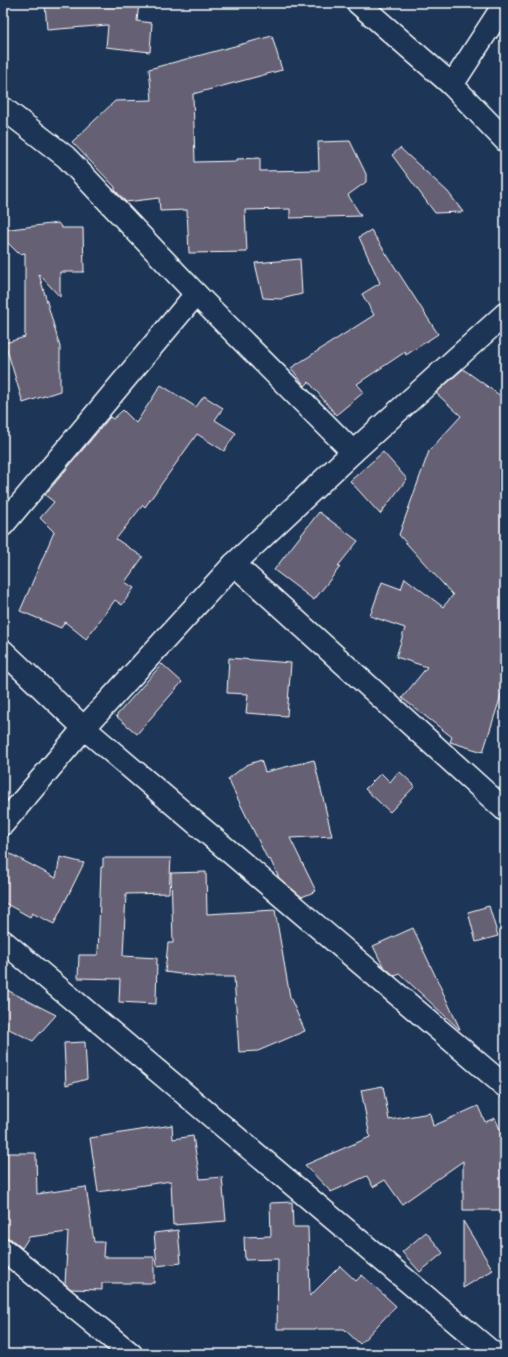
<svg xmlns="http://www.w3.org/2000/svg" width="508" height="1357" viewBox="0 0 508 1357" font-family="Sriracha,sans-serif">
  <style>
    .building { fill: #666175; stroke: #fff }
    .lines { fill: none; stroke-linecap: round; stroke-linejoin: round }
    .minor-casing { stroke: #fff; stroke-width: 25 }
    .tertiary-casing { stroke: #fff; stroke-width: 25 }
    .minor { stroke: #1d3557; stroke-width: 22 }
    .tertiary { stroke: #1d3557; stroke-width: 22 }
  </style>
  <rect width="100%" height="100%" fill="#1d3557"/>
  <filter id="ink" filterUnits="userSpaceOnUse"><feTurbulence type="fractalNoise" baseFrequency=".025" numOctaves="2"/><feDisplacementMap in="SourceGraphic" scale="8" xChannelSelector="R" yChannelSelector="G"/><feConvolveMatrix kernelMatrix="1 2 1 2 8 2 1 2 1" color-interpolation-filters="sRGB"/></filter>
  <g filter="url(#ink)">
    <g class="building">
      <path d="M45 3H139L137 21 152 23 150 52 106 47 108 25 47 30Z"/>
      <path d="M272 36 282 70 193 94 195 162 237 161V159L260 158V171L319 170 318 142 350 141 366 174V182L348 195 361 216 290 218V209L245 210 247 252 189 253 187 210 160 211 159 198 126 202 115 190V187L72 142 115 101 152 100 149 69Z"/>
      <path d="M400 148 448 192 463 212 435 213 392 155Z"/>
      <path d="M58 223 62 228H83L84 272H60V297L39 274 60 347V391L23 403 5 343 25 337V253L19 254 3 238V230Z"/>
      <path d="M371 230 438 334 406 355 405 352 357 384 364 392 336 415 309 382 305 386 291 368 374 315 362 294 380 283 359 237Z"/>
      <path d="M300 259 302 294 281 299 263 298 255 263Z"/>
      <path d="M463 369 505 399V683L483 752 450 742 452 737 402 698 427 667 396 657 405 628 370 616 382 582 401 589 405 578 443 607 453 595 399 535 429 451 461 416 436 393Z"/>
      <path d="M161 385 196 407 204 396 223 408 215 420 236 433 224 451 197 434 145 507 143 505 116 539 143 557 125 582 134 588 122 605 115 600 86 639 65 622 61 628 20 611 54 532 40 518 54 502 45 495 110 417 113 419 123 410 136 423Z"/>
      <path d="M383 452 407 479 380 514 350 481Z"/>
      <path d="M319 512 358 541 338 566 340 567 314 600 274 570Z"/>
      <path d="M229 658 291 663 287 716 246 713 248 694 227 693Z"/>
      <path d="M162 664 182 682 137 734 116 716Z"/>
      <path d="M261 760 265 772 314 760 332 836 290 838 316 891 302 897 279 878 270 859 268 860 228 779 246 765Z"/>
      <path d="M399 771 415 786 390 812 365 789 381 773 390 782Z"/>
      <path d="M3 850 56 878 60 857 84 863 54 924 32 913 30 917 3 902Z"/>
      <path d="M103 858H171L169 893 126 894 123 956 157 958 156 1004 119 1002 120 979 78 978 79 955H98L101 867H103Z"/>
      <path d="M206 872 207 914 275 910 290 997 305 1031 258 1051 239 1052 234 977H202L165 972 168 943H173L171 873Z"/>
      <path d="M489 906 498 936 476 942 468 912Z"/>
      <path d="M413 928 460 1029H459L400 974 395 976 383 966 373 946Z"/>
      <path d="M3 988 56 1015 33 1041 3 1026Z"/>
      <path d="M85 1042 87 1079 66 1085 64 1043Z"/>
      <path d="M383 1086 389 1120 430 1113 433 1126 478 1106 485 1122 495 1118 505 1141V1210H463V1161L402 1204 385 1180 373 1187 367 1176 331 1192 305 1165 370 1137 361 1090Z"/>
      <path d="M172 1125 173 1139 193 1136 200 1179 222 1177 226 1221 173 1225 171 1181 98 1192 90 1138Z"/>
      <path d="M6 1153H36L37 1194 86 1187 94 1242H104L103 1257H154V1283H102V1290L71 1289 65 1284 68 1232 29 1237 22 1248 11 1239 3 1237V1178L6 1180Z"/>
      <path d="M292 1202 293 1227H308L310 1296 340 1266 356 1281 362 1275 396 1306 360 1344 344 1329H277L278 1259 245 1260 244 1237 271 1236 270 1203Z"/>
      <path d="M463 1221 493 1270 463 1288Z"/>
      <path d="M178 1230 181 1263 157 1266 154 1233Z"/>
      <path d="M426 1232 443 1253 420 1272 402 1252Z"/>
    </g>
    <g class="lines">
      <g class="minor-casing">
        <g id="minor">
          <path d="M452 85 505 3"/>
          <path d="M3 108 66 157 196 294 353 452"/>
          <path d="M3 525 196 294"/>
          <path d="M234 564 505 810"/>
          <path d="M3 651 84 728 505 1086"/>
          <path d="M3 824 84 728 234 564 353 452 505 314"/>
          <path d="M3 941 494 1354"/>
          <path d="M3 1249 131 1354"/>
        </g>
      </g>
      <g class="tertiary-casing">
        <path id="tertiary" d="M358 3 452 85 505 140"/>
      </g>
      <use href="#minor" class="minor"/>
      <use href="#tertiary" class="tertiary"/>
    </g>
  </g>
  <rect width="508" height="1357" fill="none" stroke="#1d3557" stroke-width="16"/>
  <rect x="8" y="8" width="492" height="1341" fill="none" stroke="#fff" stroke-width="1.5" filter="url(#ink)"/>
</svg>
